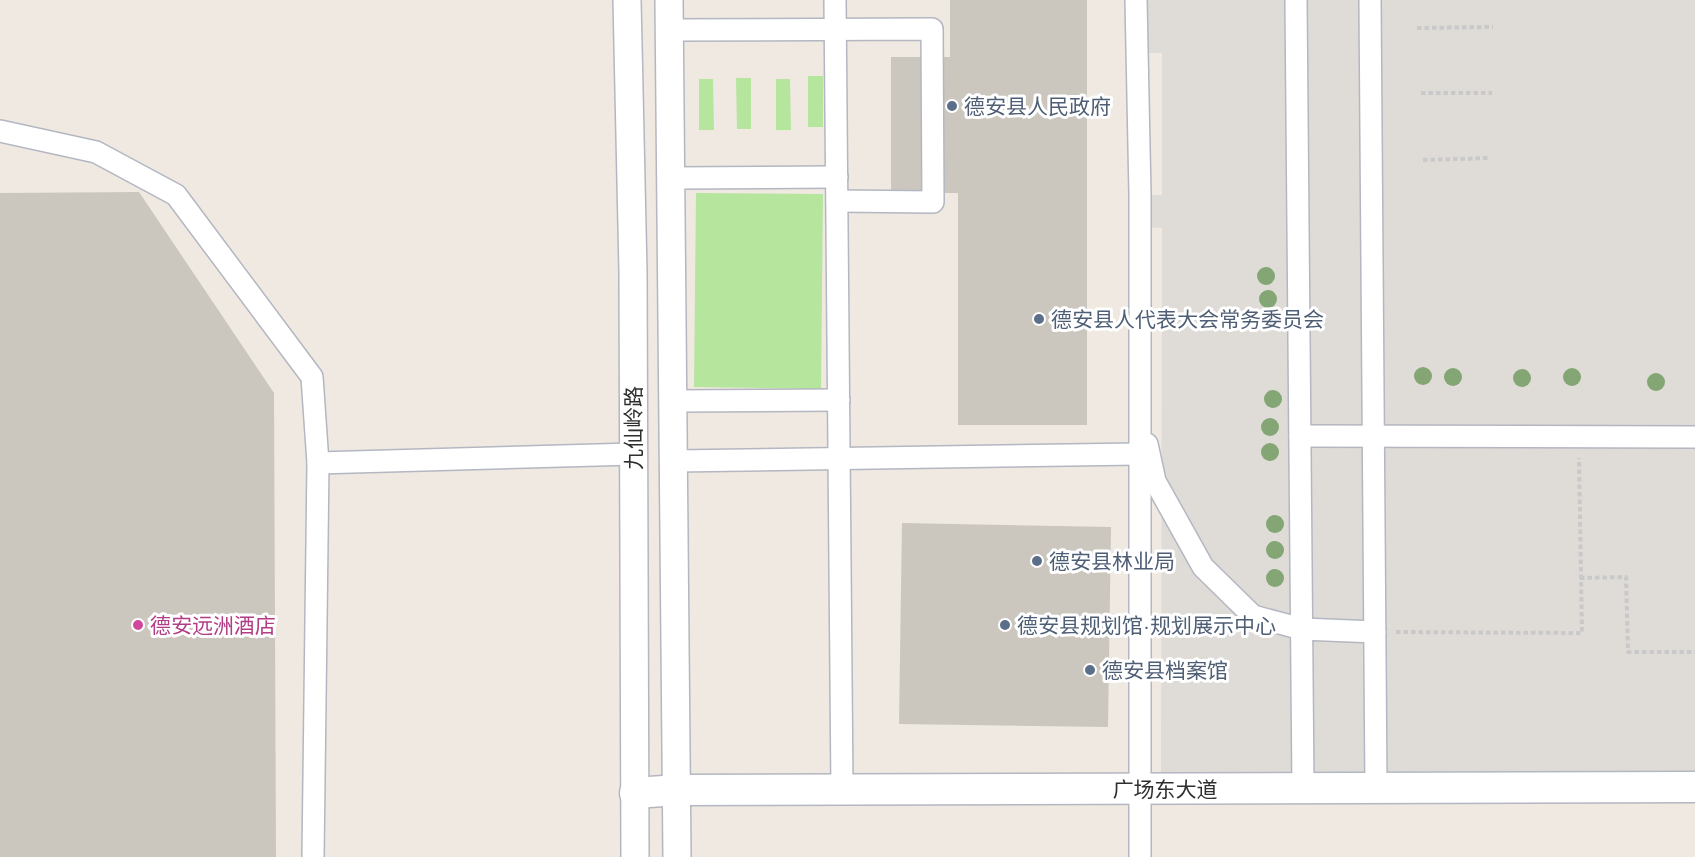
<svg xmlns="http://www.w3.org/2000/svg" width="1695" height="857" viewBox="0 0 1695 857" font-family="Arial,'Noto Sans SC',sans-serif">
  <style>
    .green { fill: #b6e59e }
    .plaza { fill: #dfdcd8 }
    .building { fill: #cbc7bf }
    .lines { fill: none; stroke-linecap: round; stroke-linejoin: round }
    .minor-casing { stroke: #b4b7c1; stroke-width: 24 }
    .tertiary-casing { stroke: #b4b7c1; stroke-width: 30 }
    .secondary-casing { stroke: #b4b7c1; stroke-width: 33 }
    .path { stroke: #c9c9c9; stroke-width: 4; stroke-dasharray: 4.5 3; stroke-linecap: butt }
    .minor { stroke: #fff; stroke-width: 21 }
    .tertiary { stroke: #fff; stroke-width: 27 }
    .secondary { stroke: #fff; stroke-width: 30 }
    .tree { fill: #84a574 }
    .service-dot { fill: #5c6f8a; stroke: #fff; stroke-width: 2 }
    .hotel-dot { fill: #d1479c; stroke: #fff; stroke-width: 2 }
    .labels { text-anchor: middle; dominant-baseline: central; stroke-width: 6; stroke-linejoin: round; paint-order: stroke }
    .service-label { font-size: 21px; fill: #4e5e75; stroke: #fff; text-anchor: start }
    .street-label { font-size: 21px; fill: #2e2e2e; stroke: #fff }
    .hotel-label { font-size: 21px; fill: #b23c85; stroke: #fff; text-anchor: start }
  </style>
  <rect width="100%" height="100%" fill="#efe9e1"/>
  <g class="green">
    <rect x="808" y="76" width="15" height="51"/>
    <path d="M736 78H751V129H737Z"/>
    <path d="M699 79H713L714 130H699Z"/>
    <path d="M776 79H790L791 130H776Z"/>
    <path d="M696 193 823 194 821 389 694 387Z"/>
  </g>
  <path class="plaza" d="M1136 0H1695V774L1161 778 1162 228 1140 227V195H1162V53H1136Z"/>
  <g class="building">
    <path d="M950 0H1087V425H958V193H891V57H950Z"/>
    <path d="M139 192 274 393 276 857H0V193Z"/>
    <path d="M902 523 1111 527 1108 727 899 724Z"/>
  </g>
  <g class="lines">
    <g class="minor-casing">
      <g id="minor">
        <path d="M835 0 842 790"/>
        <path d="M1136 0 1140 195V857"/>
        <path d="M1296 0 1303 788"/>
        <path d="M1370 0 1376 788"/>
        <path d="M670 30 932 29 933 202 837 201"/>
        <path d="M0 131 96 152 176 195 312 377 318 463 313 857"/>
        <path d="M672 178 837 177"/>
        <path d="M674 401 839 400"/>
        <path d="M1300 436 1695 437"/>
        <path d="M1147 444 1155 481 1203 567 1253 616 1302 629 1375 632"/>
        <path d="M675 461 1138 454"/>
        <path d="M318 463 633 454"/>
      </g>
    </g>
    <g class="tertiary-casing">
      <g id="tertiary">
        <path d="M627 0 633 272 635 857"/>
        <path d="M669 0 677 857"/>
      </g>
    </g>
    <g class="secondary-casing">
      <path id="secondary" d="M635 793 678 790 1695 787"/>
    </g>
    <g class="path">
      <path d="M1417 28 1493 27"/>
      <path d="M1421 93H1492"/>
      <path d="M1423 160 1490 158"/>
      <path d="M1580 578 1626 577 1628 652H1695"/>
      <path d="M1396 632 1582 633 1579 458"/>
    </g>
    <use href="#minor" class="minor"/>
    <use href="#tertiary" class="tertiary"/>
    <use href="#secondary" class="secondary"/>
  </g>
  <g class="tree">
    <circle cx="1266" cy="276" r="9"/>
    <circle cx="1268" cy="299" r="9"/>
    <circle cx="1270" cy="321" r="9"/>
    <circle cx="1423" cy="376" r="9"/>
    <circle cx="1453" cy="377" r="9"/>
    <circle cx="1572" cy="377" r="9"/>
    <circle cx="1522" cy="378" r="9"/>
    <circle cx="1656" cy="382" r="9"/>
    <circle cx="1273" cy="399" r="9"/>
    <circle cx="1270" cy="427" r="9"/>
    <circle cx="1270" cy="452" r="9"/>
    <circle cx="1275" cy="524" r="9"/>
    <circle cx="1275" cy="550" r="9"/>
    <circle cx="1275" cy="578" r="9"/>
  </g>
  <g class="service-dot">
    <circle cx="952" cy="106" r="6"/>
    <circle cx="1039" cy="319" r="6"/>
    <circle cx="1037" cy="561" r="6"/>
    <circle cx="1005" cy="625" r="6"/>
    <circle cx="1090" cy="670" r="6"/>
  </g>
  <circle class="hotel-dot" cx="138" cy="625" r="6"/>
  <g class="labels">
    <g class="service-label">
      <text x="964" y="106">德安县人民政府</text>
      <text x="1051" y="319">德安县人代表大会常务委员会</text>
      <text x="1049" y="561">德安县林业局</text>
      <text x="1017" y="625">德安县规划馆·规划展示中心</text>
      <text x="1102" y="670">德安县档案馆</text>
    </g>
    <g class="street-label">
      <text transform="translate(633 428) rotate(-90)">九仙岭路</text>
      <text x="1165" y="789">广场东大道</text>
    </g>
    <g class="hotel-label">
      <text x="150" y="625">德安远洲酒店</text>
    </g>
  </g>
</svg>
